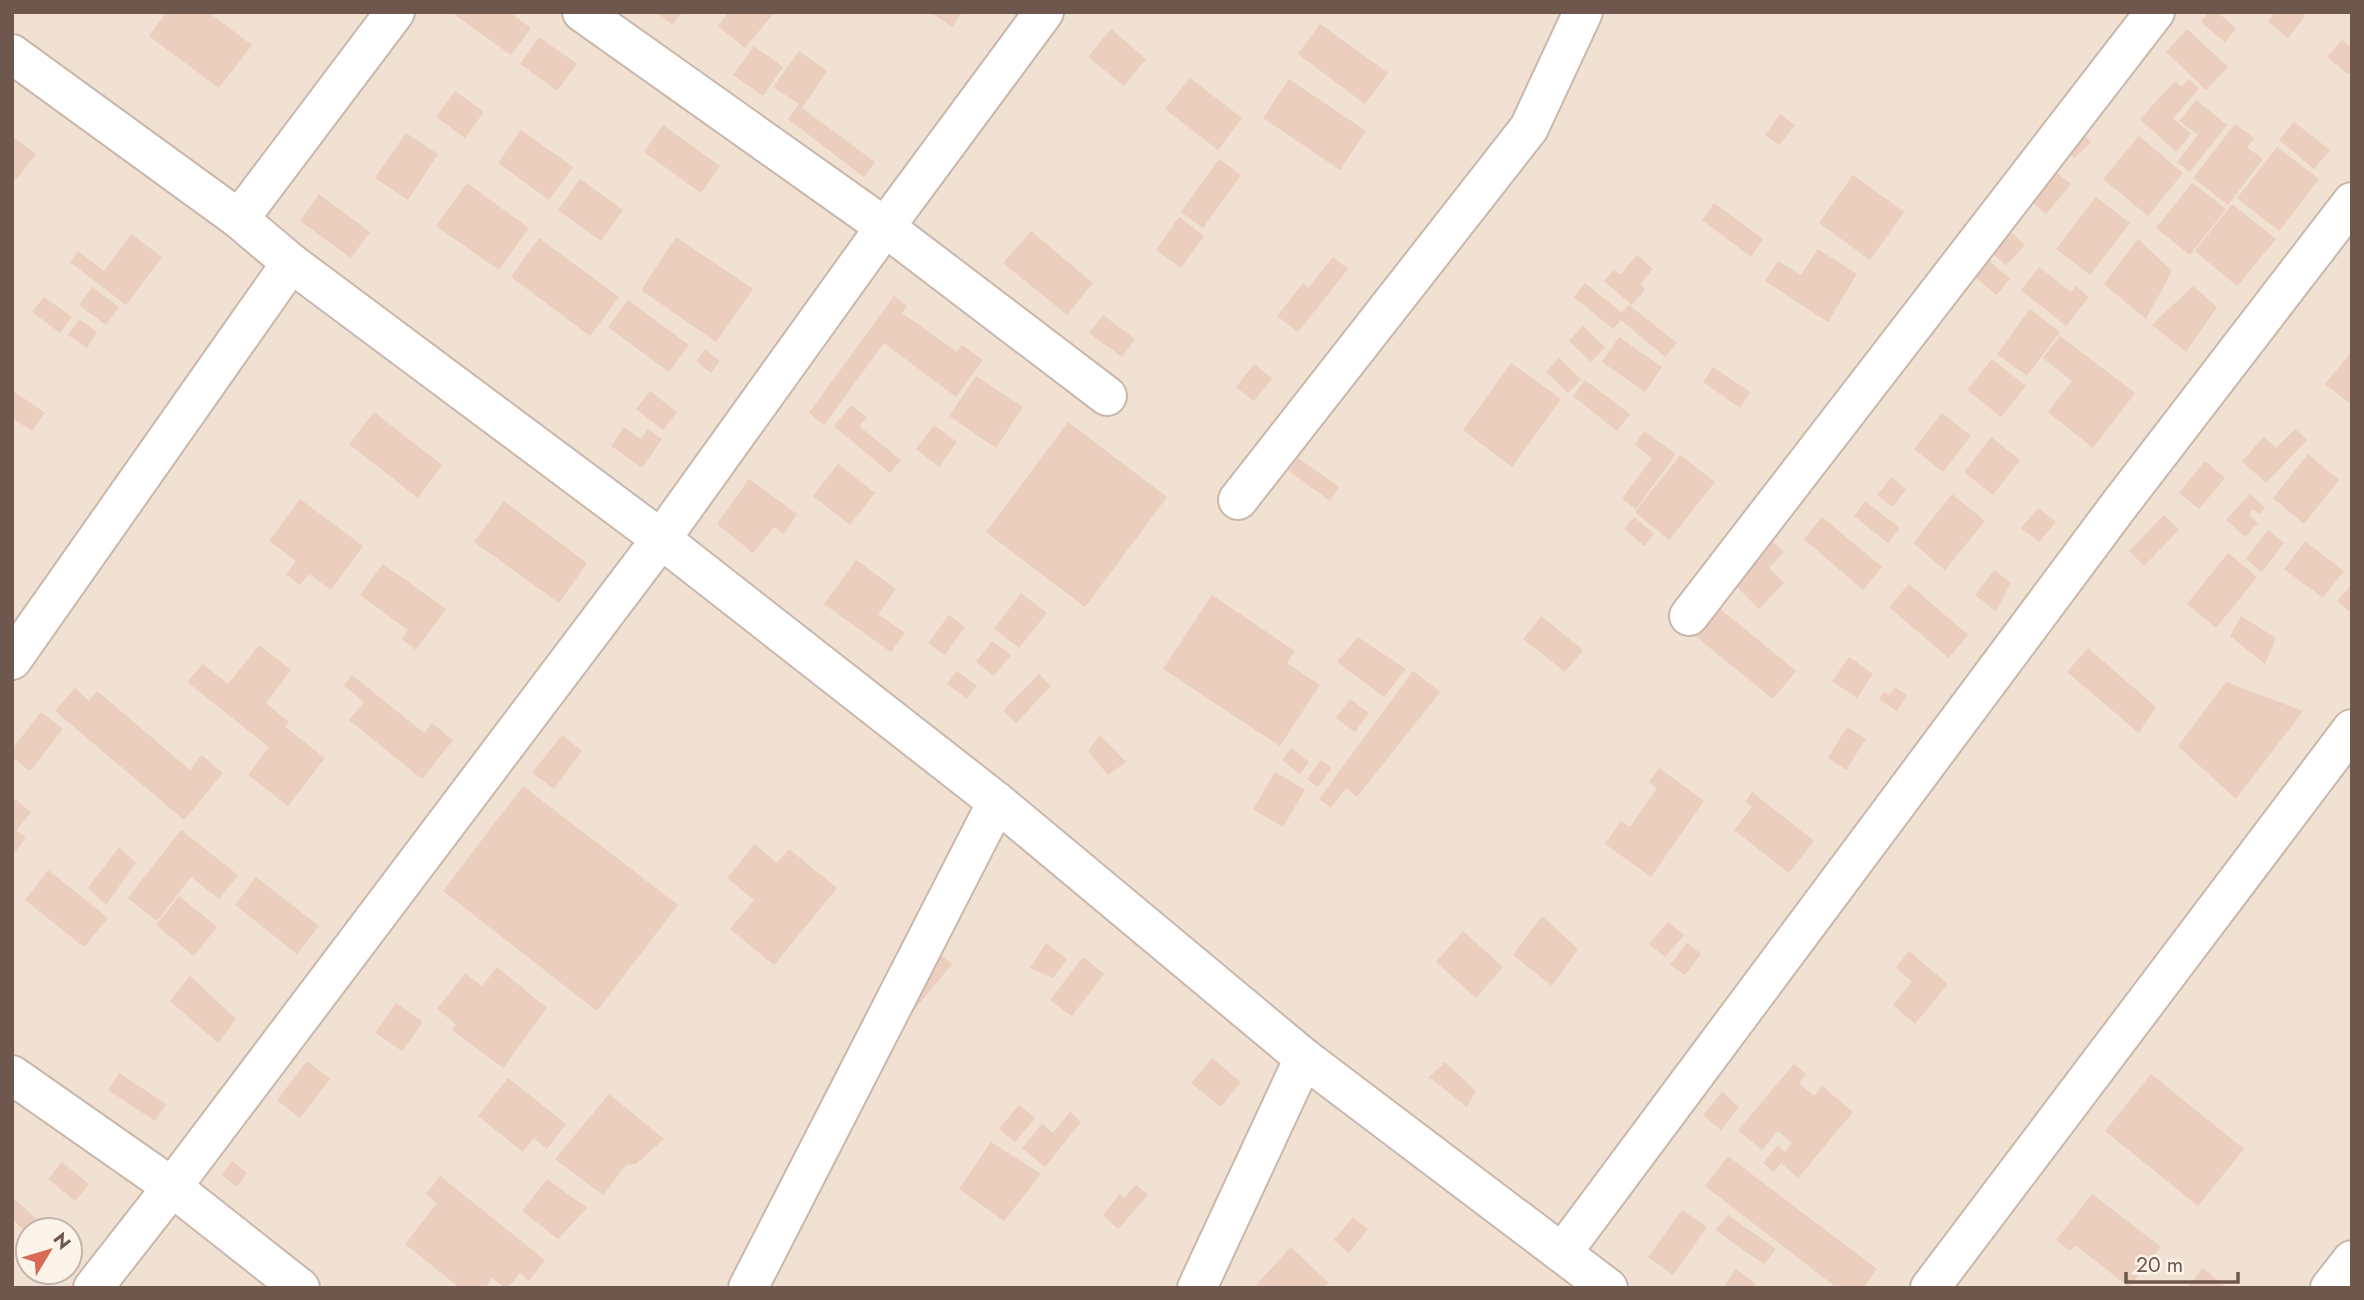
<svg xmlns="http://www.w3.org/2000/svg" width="2364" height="1300" viewBox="0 0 2364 1300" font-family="Jost,sans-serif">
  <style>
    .residential { fill: #f0e1d2; fill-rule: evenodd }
    .building { fill: #eccebe }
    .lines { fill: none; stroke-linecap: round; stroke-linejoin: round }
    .street-casing { stroke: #c9b7ab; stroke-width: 42 }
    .street { stroke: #fff; stroke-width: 38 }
  </style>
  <rect width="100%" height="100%" fill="#f9f0e3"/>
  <path class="residential" d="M12 12H2352V1288H12ZM28 1230H70V1272H28Z"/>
  <g class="building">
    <path d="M167 12H208L252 45 219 88 149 36Z"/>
    <path d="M456 12H509L531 28 511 55 455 15Z"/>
    <path d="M656 12H682L673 25Z"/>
    <path d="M729 12H773L774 13 745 48 718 26Z"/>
    <path d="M930 12H962L952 27Z"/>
    <path d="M2209 12H2217L2236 28 2225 42 2201 22Z"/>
    <path d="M2275 12H2300L2305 16 2288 38 2268 22Z"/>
    <path d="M1320 24 1388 73 1365 104 1298 54Z"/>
    <path d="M1111 29 1146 59 1124 86 1088 57Z"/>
    <path d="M2187 29 2228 67 2206 90 2166 52Z"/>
    <path d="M539 37 577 64 557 91 520 64Z"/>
    <path d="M2342 40 2352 48V70L2348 74 2327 57Z"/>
    <path d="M754 46 783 67 763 96 733 75Z"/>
    <path d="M799 51 827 71 802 108 875 162 864 177 788 119 799 104 773 87Z"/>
    <path d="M1190 78 1242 118 1218 150 1165 109Z"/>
    <path d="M1289 79 1366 131 1340 170 1263 118Z"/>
    <path d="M2189 79 2199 89 2173 118 2191 134 2176 152 2140 119 2175 81 2182 87Z"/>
    <path d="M455 91 484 112 465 138 436 117Z"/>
    <path d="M2196 100 2227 125 2190 172 2177 162 2198 135 2179 121Z"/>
    <path d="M1780 114 1795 125 1779 145 1765 135Z"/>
    <path d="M2294 122 2330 150 2314 169 2279 140Z"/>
    <path d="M2235 124 2254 138 2247 147 2263 159 2228 205 2193 178Z"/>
    <path d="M663 125 720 166 701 193 644 152Z"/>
    <path d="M2078 128 2091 142 2074 158 2061 143Z"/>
    <path d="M521 130 573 167 549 200 498 163Z"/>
    <path d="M406 133 438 154 408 200 375 178Z"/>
    <path d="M12 136 36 154 16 180 12 177Z"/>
    <path d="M2139 136 2183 173 2148 216 2103 179Z"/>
    <path d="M2277 147 2319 179 2279 231 2237 198Z"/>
    <path d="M1219 159 1241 175 1203 228 1181 212Z"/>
    <path d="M2043 162 2071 184 2046 214 2019 192Z"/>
    <path d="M1853 175 1904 212 1870 260 1819 223Z"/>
    <path d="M580 179 623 210 601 241 558 210Z"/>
    <path d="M467 183 529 228 499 270 436 226Z"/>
    <path d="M2192 183 2226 209 2190 255 2156 228Z"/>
    <path d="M319 194 370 232 351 258 300 221Z"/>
    <path d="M2096 197 2130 223 2090 275 2056 249Z"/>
    <path d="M1714 203 1763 239 1751 257 1702 220Z"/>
    <path d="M2232 204 2276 239 2237 286 2195 251Z"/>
    <path d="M1179 217 1204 236 1181 268 1156 250Z"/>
    <path d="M2008 230 2025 245 2006 265 1989 251Z"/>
    <path d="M1031 231 1093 283 1067 315 1003 263Z"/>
    <path d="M131 234 162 257 126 305 70 262 78 251 104 271Z"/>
    <path d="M676 237 753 289 716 342 641 290Z"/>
    <path d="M539 238 619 297 590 336 511 277Z"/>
    <path d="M2138 239 2172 271 2146 319 2104 284Z"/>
    <path d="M1818 249 1857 274 1828 322 1765 281 1778 261 1801 275Z"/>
    <path d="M1637 255 1653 269 1641 283 1645 290 1632 305 1604 281 1614 270 1620 275Z"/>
    <path d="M1333 257 1348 269 1298 332 1277 316 1303 283 1308 288Z"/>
    <path d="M1987 259 2010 279 1996 295 1973 275Z"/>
    <path d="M2039 267 2071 292 2076 286 2089 297 2066 326 2021 290Z"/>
    <path d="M1585 283 1622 313 1629 305 1677 343 1665 357 1621 320 1613 329 1574 297Z"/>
    <path d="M2193 286 2217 307 2186 352 2152 325Z"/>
    <path d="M92 287 119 307 106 325 79 305Z"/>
    <path d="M894 296 907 306 902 313 957 352 962 345 983 360 956 397 884 343 824 425 809 413Z"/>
    <path d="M44 297 72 317 60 333 32 312Z"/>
    <path d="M628 300 689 345 669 372 608 327Z"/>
    <path d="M2030 309 2060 332 2027 376 1997 354Z"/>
    <path d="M1103 315 1135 339 1122 357 1089 333Z"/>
    <path d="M79 319 97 332 87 348 68 335Z"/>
    <path d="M1583 326 1605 347 1591 362 1569 341Z"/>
    <path d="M2060 336 2135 393 2093 448 2048 412 2072 381 2043 358Z"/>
    <path d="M1619 337 1662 367 1645 392 1602 362Z"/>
    <path d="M705 349 720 361 711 373 696 361Z"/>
    <path d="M2352 351V405L2325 384Z"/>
    <path d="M1559 358 1581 379 1568 393 1546 372Z"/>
    <path d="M1992 359 2026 386 2001 417 1967 390Z"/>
    <path d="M1511 363 1561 399 1512 467 1463 430Z"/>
    <path d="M1254 364 1272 379 1254 401 1236 387Z"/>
    <path d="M1713 367 1750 392 1740 408 1703 382Z"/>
    <path d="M976 376 1023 407 996 448 949 416Z"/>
    <path d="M1585 380 1630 414 1617 431 1573 396Z"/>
    <path d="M12 390 45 413 32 431 12 418Z"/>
    <path d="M650 391 677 412 663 430 636 409Z"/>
    <path d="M851 405 867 417 859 426 901 460 890 473 834 426Z"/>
    <path d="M374 412 442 465 418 498 349 444Z"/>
    <path d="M1942 413 1971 436 1943 472 1914 449Z"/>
    <path d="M1068 422 1167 497 1085 607 986 532Z"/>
    <path d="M934 425 957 442 939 467 916 449Z"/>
    <path d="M624 427 641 439 648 429 662 439 642 468 611 446Z"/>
    <path d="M2295 429 2307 440 2266 483 2242 461 2264 437 2276 448Z"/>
    <path d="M1644 431 1676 454 1636 509 1622 499 1652 458 1635 445Z"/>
    <path d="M1991 437 2020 460 1993 495 1964 472Z"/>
    <path d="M2308 454 2339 480 2304 524 2273 498Z"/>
    <path d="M1680 455 1715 482 1669 540 1635 512Z"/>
    <path d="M1298 458 1339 487 1330 501 1289 471Z"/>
    <path d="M2205 461 2225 478 2199 509 2179 493Z"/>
    <path d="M838 464 875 493 850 525 813 496Z"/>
    <path d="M1892 477 1906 490 1892 507 1877 495Z"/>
    <path d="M749 479 797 514 784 534 774 527 753 553 717 524Z"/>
    <path d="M1952 494 1985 521 1945 570 1913 543Z"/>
    <path d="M2250 494 2265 508 2259 514 2253 509 2249 514 2258 523 2245 537 2226 520Z"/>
    <path d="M300 499 363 546 331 590 309 574 300 585 286 574 296 561 269 541Z"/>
    <path d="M504 501 587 563 559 603 474 542Z"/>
    <path d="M1865 501 1900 528 1888 543 1854 516Z"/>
    <path d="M2038 508 2056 522 2039 542 2021 528Z"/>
    <path d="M2164 515 2179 530 2144 566 2129 551Z"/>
    <path d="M1634 517 1654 534 1644 546 1624 529Z"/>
    <path d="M1822 517 1882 567 1863 590 1804 539Z"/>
    <path d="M2268 530 2284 543 2262 572 2246 559Z"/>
    <path d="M1768 537 1784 552 1769 568 1784 583 1759 609 1728 578Z"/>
    <path d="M2305 541 2344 571 2323 598 2284 569Z"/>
    <path d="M2228 553 2257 577 2216 628 2187 604Z"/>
    <path d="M856 560 896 589 878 614 905 633 891 652 824 604Z"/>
    <path d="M383 564 446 609 416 650 402 639 408 630 360 595Z"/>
    <path d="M1994 570 2011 583 1996 611 1975 595Z"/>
    <path d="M1909 584 1968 635 1949 658 1889 607Z"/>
    <path d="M2352 584V614L2337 601Z"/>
    <path d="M1021 593 1047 613 1019 648 994 629Z"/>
    <path d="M1212 595 1295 651 1287 663 1320 685 1280 746 1163 669Z"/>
    <path d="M1718 607 1796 671 1773 699 1695 636Z"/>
    <path d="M949 615 965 627 945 655 928 643Z"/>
    <path d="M1541 616 1583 650 1565 672 1523 639Z"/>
    <path d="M2241 616 2276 638 2265 664 2230 636Z"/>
    <path d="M1358 637 1406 669 1384 697 1337 662Z"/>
    <path d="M992 641 1011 655 994 676 976 662Z"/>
    <path d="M259 645 291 670 266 703 289 722 285 727 325 758 288 806 248 775 269 747 187 682 203 664 228 684Z"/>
    <path d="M2088 648 2156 707 2139 733 2067 672Z"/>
    <path d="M1849 657 1873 674 1857 698 1832 681Z"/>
    <path d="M957 671 977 686 967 699 947 684Z"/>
    <path d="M1413 671 1440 692 1357 797 1346 788 1331 808 1319 799Z"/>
    <path d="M1039 674 1051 686 1016 723 1003 711Z"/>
    <path d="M352 675 424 733 432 723 453 740 422 779 349 720 364 702 344 685Z"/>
    <path d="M2226 682 2303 711 2236 799 2178 746Z"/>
    <path d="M1895 687 1907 696 1897 711 1879 699 1884 691 1890 695Z"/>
    <path d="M75 688 89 701 97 691 190 770 202 755 223 773 184 820 55 711Z"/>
    <path d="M1350 699 1369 713 1355 732 1336 718Z"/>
    <path d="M41 712 63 729 30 771 12 757V749Z"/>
    <path d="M1847 727 1866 739 1846 770 1828 758Z"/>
    <path d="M562 735 582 751 554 789 532 773Z"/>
    <path d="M1100 735 1126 762 1108 775 1088 751Z"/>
    <path d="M1291 748 1309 762 1300 774 1282 760Z"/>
    <path d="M1321 760 1332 768 1318 787 1307 779Z"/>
    <path d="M1659 768 1704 801 1651 877 1605 844 1621 821 1630 827 1657 788 1649 782Z"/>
    <path d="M1275 772 1305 790 1283 827 1253 809Z"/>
    <path d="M523 786 678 905 597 1011 443 891Z"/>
    <path d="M1752 792 1814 841 1789 873 1734 830 1752 807 1745 802Z"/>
    <path d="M12 797 31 812 16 831 26 837 12 856Z"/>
    <path d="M181 830 238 875 219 899 191 877 157 921 128 898Z"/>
    <path d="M755 844 777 863 789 849 837 888 774 965 730 929 754 900 727 878Z"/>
    <path d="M119 847 136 863 106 905 88 888Z"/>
    <path d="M48 870 108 918 84 947 25 900Z"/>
    <path d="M256 877 319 926 297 954 235 905Z"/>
    <path d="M179 896 217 927 194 956 156 925Z"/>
    <path d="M1542 916 1578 949 1552 986 1513 955Z"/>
    <path d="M1668 922 1684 935 1665 957 1649 944Z"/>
    <path d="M1463 931 1503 967 1476 998 1436 962Z"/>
    <path d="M1046 943 1067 959 1053 978 1030 968Z"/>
    <path d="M1687 943 1701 954 1685 975 1670 965Z"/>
    <path d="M1909 951 1948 984 1915 1024 1893 1005 1912 982 1896 968Z"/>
    <path d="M939 954 952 964 902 1025Z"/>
    <path d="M1083 957 1104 974 1072 1016 1050 1000Z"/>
    <path d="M497 967 547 1008 503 1068 452 1030 456 1024 437 1009 465 973 482 986Z"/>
    <path d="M190 976 236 1019 218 1043 170 1001Z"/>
    <path d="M396 1003 423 1022 402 1051 375 1033Z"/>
    <path d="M1212 1058 1241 1082 1221 1107 1191 1083Z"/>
    <path d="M307 1061 330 1079 300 1118 277 1100Z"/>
    <path d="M1445 1062 1476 1091 1467 1107 1429 1077Z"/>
    <path d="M1794 1064 1806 1074 1799 1083 1814 1096 1822 1086 1853 1112 1798 1178 1781 1163 1774 1172 1763 1163 1778 1145 1785 1152 1792 1143 1778 1131 1762 1150 1738 1130Z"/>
    <path d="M119 1073 166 1104 155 1121 108 1090Z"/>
    <path d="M2151 1074 2244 1149 2198 1206 2105 1131Z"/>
    <path d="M508 1078 566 1124 547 1149 534 1138 523 1152 478 1116Z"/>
    <path d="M1722 1092 1739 1107 1721 1130 1703 1115Z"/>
    <path d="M609 1094 664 1139 636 1164 626 1165 603 1195 555 1159Z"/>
    <path d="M1019 1105 1035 1118 1015 1142 999 1129Z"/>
    <path d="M1070 1112 1081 1122 1045 1167 1022 1148 1042 1124 1053 1133Z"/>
    <path d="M991 1142 1041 1174 1004 1221 959 1189Z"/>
    <path d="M1728 1156 1877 1269 1863 1288H1837L1705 1186Z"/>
    <path d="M232 1161 247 1173 237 1187 222 1175Z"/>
    <path d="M62 1162 89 1184 75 1201 48 1179Z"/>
    <path d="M440 1176 545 1260 529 1281 520 1273 508 1288H505L492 1278 485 1288H460L405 1244 437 1203 426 1194Z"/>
    <path d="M547 1179 587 1208 558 1239 522 1211Z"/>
    <path d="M1136 1185 1148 1195 1118 1229 1103 1215 1120 1194 1124 1198Z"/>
    <path d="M2092 1194 2161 1247 2129 1287 2075 1245 2070 1251 2056 1240Z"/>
    <path d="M12 1197 49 1230H28V1234L15 1222 12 1224Z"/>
    <path d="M1682 1210 1707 1227 1673 1275 1648 1257Z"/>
    <path d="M1728 1215 1776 1249 1764 1264 1715 1230Z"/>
    <path d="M1353 1217 1368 1229 1349 1253 1334 1240Z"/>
    <path d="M1291 1247 1329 1283 1325 1288H1253Z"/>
    <path d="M2203 1268 2227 1288H2187Z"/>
    <path d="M1736 1269 1756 1284 1753 1288H1723Z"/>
  </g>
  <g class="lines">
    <g class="street-casing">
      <g id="street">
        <path d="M582 12 885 227 1107 396"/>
        <path d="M12 54 239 219 291 263 661 539 997 802 1304 1058 1608 1288"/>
        <path d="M239 219 395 12"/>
        <path d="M1238 500 1529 128 1583 12"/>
        <path d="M1689 616 2155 12"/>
        <path d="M12 660 291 263"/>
        <path d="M12 1075 172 1187 300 1288"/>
        <path d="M1562 1253 2120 504 2352 202"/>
        <path d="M93 1288 172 1187 661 539 885 227 1044 12"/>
        <path d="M748 1288 997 802"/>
        <path d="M1197 1288 1304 1058"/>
        <path d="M1930 1288 2352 729"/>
        <path d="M2330 1288 2352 1260"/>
      </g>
    </g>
    <use href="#street" class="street"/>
  </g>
  <rect width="2364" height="1300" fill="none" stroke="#6e574c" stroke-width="28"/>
  <g transform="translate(49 1251) rotate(52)"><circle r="33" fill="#fdf4e9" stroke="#c4b5aa" stroke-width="2"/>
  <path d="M0-5L12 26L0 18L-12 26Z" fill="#d76b55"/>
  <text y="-10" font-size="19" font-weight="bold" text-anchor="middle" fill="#6e574c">N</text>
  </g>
  <path d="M2126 1272v10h112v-10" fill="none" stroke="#6e574c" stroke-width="3.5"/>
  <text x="2136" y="1272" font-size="21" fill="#6e574c" stroke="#fdf4e9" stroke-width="5" paint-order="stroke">20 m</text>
</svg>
